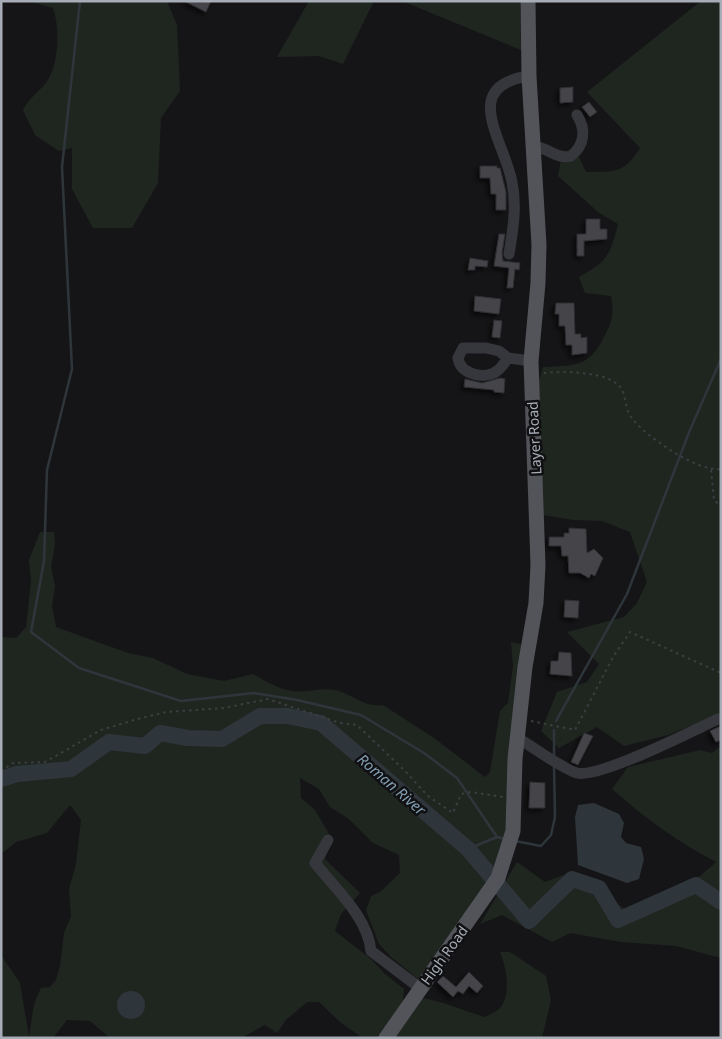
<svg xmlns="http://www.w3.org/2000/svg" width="722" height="1039" viewBox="0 0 722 1039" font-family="'Noto Sans',sans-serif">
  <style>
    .green { fill: #1f2620 }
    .water { fill: #2e363c }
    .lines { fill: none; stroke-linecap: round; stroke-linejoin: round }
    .stream { stroke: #2e363c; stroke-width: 2.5 }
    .river { stroke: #2e363c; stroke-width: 16 }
    .building { fill: #44454a; stroke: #2f2f33; filter: url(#shadow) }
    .path { stroke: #3c3e42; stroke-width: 2; stroke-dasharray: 2.5 4; stroke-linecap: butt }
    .minor { stroke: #36373c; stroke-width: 11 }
    .major { stroke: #52545a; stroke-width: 15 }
    .labels { text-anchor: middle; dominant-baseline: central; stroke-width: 5; stroke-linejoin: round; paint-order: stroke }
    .street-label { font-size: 14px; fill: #a7adb6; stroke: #101012 }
    .water-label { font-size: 15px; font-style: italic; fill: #809cb0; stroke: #101012 }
  </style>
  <defs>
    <filter id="shadow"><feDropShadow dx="-3" dy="3" stdDeviation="2.5" flood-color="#0009"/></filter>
  </defs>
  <rect width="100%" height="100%" fill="#151517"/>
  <g class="green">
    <path d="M28 1H167L177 25 180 91 161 118 158 183 132 228H93L72 189V148L59 151 35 135 23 110C30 96 40 92 48 80 59 62 60 28 53 8Z"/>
    <path d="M309 1H374L343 64 319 56 277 57Z"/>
    <path d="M402 1H520L521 50Z"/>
    <path d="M701 1H721V714L668 735 624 746 597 727 559 748 541 731 557 692 587 682 599 664 567 632 624 617 637 603 647 582 630 532 602 521 573 520 543 515 538 383 543 367C575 365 589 368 604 337 613 319 614 315 611 296L585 293 579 277C608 261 610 255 618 224L598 212 558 176 562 155 579 157 586 172C615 171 623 175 640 148L587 92Z"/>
    <path d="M40 532H54L55 545 51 567 55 586 52 606 56 627 128 653 153 658 187 674 224 681 253 674C265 681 278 689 292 691 306 693 322 687 335 690 353 694 364 708 383 705L434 738 485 777 490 772 500 711 508 703 513 666 511 642 529 646 505 837 497 871 443 948 418 979 391 957 379 944 366 910 371 896 380 892 400 873 399 855 373 843 349 819 330 807 319 789 300 778 301 798 315 810 332 839 325 859 360 893 341 914 335 931 371 959 385 974 404 989 403 1001 379 1038H363L341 1023 319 1002H307L286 1020 277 1033 265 1025 241 1038H110L90 1021 67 1020 53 1038H1V955L20 983 29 1037C33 1016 31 1007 41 988L50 987 56 980 60 966 64 933 71 916 69 889 76 864 81 820 70 805 47 833 16 842 1 854V637L16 638 26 627 31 581 29 560Z"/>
    <path d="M721 746V958L676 946 621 942 570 933 552 942 502 915 480 924 517 862 545 882 564 875 604 890 619 905 637 917 665 895 700 876 716 862C677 842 644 817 612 789L628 767 700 750 712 753Z"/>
    <path d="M500 952H510L546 976 551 1000 542 1038H395L419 998C431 997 470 1013 485 1017 489 1015 496 1012 500 1008 512 994 506 967 500 952Z"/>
  </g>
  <g class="water">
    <path d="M594 803 619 814 624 823 621 837 626 843 641 847 644 859 639 879 627 883 578 865 575 817 578 805Z"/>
    <circle cx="131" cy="1005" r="14"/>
  </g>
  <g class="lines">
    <g class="stream">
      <path d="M80 1 62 167 72 369 47 470 44 561 31 632 79 668 181 701 254 693 297 700 361 715 424 753 457 778 497 837"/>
      <path d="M556 721 627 594 690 430 721 359"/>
      <path d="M554 756V730"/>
      <path d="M515 841 541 846 551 835 555 817 554 767"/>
      <path d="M468 849 497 837 505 839"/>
    </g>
    <path class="river" d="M1 779 17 774 71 769 109 742 145 746 160 733 188 738 222 739 260 716H288L321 723 468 849 529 921 572 879 599 888 618 920 696 885 721 902"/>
  </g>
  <g class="building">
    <path d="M184 1H211L206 12Z"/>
    <path d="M573 87V102L560 103V88Z"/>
    <path d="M589 102 597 112 590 117 582 107Z"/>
    <path d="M480 166H497V168H500L506 192V210H496V194H491L490 178H480Z"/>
    <path d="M586 219H600V229H607V239L584 241V256H577V234H586Z"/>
    <path d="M499 234H505L502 253 503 261 520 263 519 270 515 269 513 288H507L509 268 494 266Z"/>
    <path d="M470 258 488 261 487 267 475 266V270H468Z"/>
    <path d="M475 296 501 299 499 314 474 311Z"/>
    <path d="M556 303H574L575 334H581V338L587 337V353L572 355V345H566L565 326H559V314H555Z"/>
    <path d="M494 320 502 321 500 338 492 337Z"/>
    <path d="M500 378 505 379 504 393 494 392V390L464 387 465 379 482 383Z"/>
    <path d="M569 528 586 529 587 553 594 549 603 558 595 576 591 574 589 578 580 573H569L568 556H562L561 546H549V537H564V533H569Z"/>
    <path d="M565 600 579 601 578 618 564 617Z"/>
    <path d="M559 652 571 653 572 676 550 674 551 661H558Z"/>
    <path d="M721 726V740L716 742 710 731Z"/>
    <path d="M584 733 593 736 578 765 571 762Z"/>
    <path d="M530 782 545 783V808H529Z"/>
    <path d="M469 972 483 986 477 993 469 986 463 994 458 991 453 997 437 982 443 976 456 987Z"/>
  </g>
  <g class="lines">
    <g class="path">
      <path d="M544 373C562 371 609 371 621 388 626 396 625 408 631 417 643 435 699 473 721 469"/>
      <path d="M711 470 714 500 721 506"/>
      <path d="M531 721 575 730 613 657 630 632 721 673"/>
      <path d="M1 771 13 763 45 762 101 730 141 718 166 712 224 708 268 699 340 723 357 725 405 771 428 796 453 813 461 794 471 792 503 797"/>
    </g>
    <g class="minor">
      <path d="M533 146C547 147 557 160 571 156 585 145 586 129 577 115"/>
      <path d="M509 254C513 230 517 206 512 182 504 140 459 86 529 76"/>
      <path d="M508 358C504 364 500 370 494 373 480 379 460 373 458 358L463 348H486L499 351 508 358 531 361"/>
      <path d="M518 738C533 747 561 768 577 773 599 779 694 730 718 719"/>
      <path d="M328 840 315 863C335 888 368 918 371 951L420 988"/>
    </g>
    <path class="major" d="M386 1038 498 878 513 831 515 759 525 667 536 603 538 565 531 361 538 283 539 245 529 76 528 1"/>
  </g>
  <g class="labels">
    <g class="street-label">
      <text transform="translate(534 438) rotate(-93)">Layer Road</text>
      <text transform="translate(444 955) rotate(-54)">High Road</text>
    </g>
    <g class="water-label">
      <text transform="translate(392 784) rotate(41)">Roman River</text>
    </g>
  </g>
  <rect width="722" height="1039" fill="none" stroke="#a7adb6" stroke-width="5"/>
</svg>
